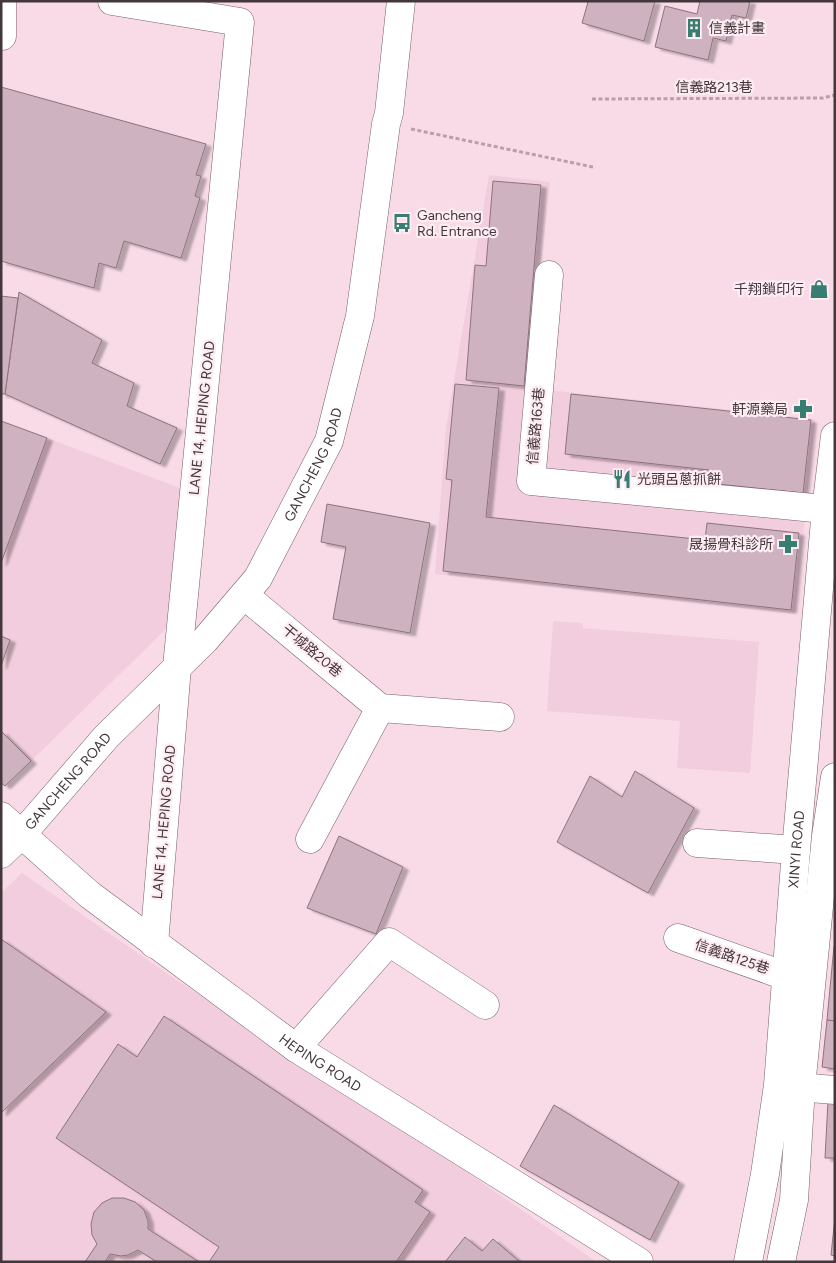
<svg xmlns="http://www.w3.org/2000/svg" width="836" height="1263" viewBox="0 0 836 1263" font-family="Figtree,'Noto Sans TC',sans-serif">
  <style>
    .built { fill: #f2cddd }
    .building { fill: #cfb2bf; stroke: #8d737e; filter: url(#shadow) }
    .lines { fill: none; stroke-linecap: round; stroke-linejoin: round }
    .minor-casing { stroke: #795f6a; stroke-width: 29 }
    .path { stroke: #b7a0aa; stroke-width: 3; stroke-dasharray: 4 2.5; stroke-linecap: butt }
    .minor { stroke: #fff; stroke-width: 28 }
    .labels { text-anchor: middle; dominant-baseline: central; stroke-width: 4.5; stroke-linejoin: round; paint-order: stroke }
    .poi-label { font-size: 14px; fill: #43373c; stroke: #feecf3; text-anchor: start }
    .street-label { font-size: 14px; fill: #43373c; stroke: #feecf3 }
  </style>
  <defs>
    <filter id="shadow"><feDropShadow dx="5.5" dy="3" stdDeviation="1" flood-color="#0004"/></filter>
  </defs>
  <rect width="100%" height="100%" fill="#f8dbe7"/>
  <g class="built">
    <path d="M489 175 550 182 529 388 815 419 795 614 435 574 446 427Z"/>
    <path d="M47 438 193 493 178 617 31 761 1 731V666L10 641 1 636V563Z"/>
    <path d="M553 621 583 623V628L759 642 750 773 677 768 680 721 547 711Z"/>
    <path d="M22 873 178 981 458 1166 597 1262H1V893Z"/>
  </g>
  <g class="building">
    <path d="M584 1H655L644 41 582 23 588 2Z"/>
    <path d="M700 1H750L746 18 732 15 726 41 713 38 708 60 655 47 665 6 697 14Z"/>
    <path d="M1 87 206 144 196 175 201 176 195 196 200 198 181 258 124 241 116 268 99 263 94 288 1 261Z"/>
    <path d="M493 181 541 185 524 386 466 380 475 265 486 266Z"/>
    <path d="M19 292 102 340 92 363 134 383 127 406 177 428 160 464 5 394Z"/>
    <path d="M1 296 18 298 5 394H1Z"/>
    <path d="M455 384 499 388 486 517 705 540 707 523 799 533 791 610 443 571 452 480 446 479Z"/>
    <path d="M571 394 811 420 803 493 708 483 709 470 565 454Z"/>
    <path d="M1 421 47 438 1 563Z"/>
    <path d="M327 504 430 523 410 633 333 619 346 547 321 542Z"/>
    <path d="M1 636 10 640 1 666Z"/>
    <path d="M1 731 31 761 5 786 1 783Z"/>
    <path d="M635 771 694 808 648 893 557 842 590 776 622 797Z"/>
    <path d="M339 836 403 867 376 934 307 908Z"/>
    <path d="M1 939 106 1012 1 1113Z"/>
    <path d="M834 946H835V1021L827 1020Z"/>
    <path d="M164 1016 423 1190 415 1202 430 1212 396 1262H209L219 1247 56 1138 118 1044 137 1057Z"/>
    <path d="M827 1020 835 1021V1069L822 1067Z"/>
    <path d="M828 1101H835V1158H825Z"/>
    <path d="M554 1105 679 1182 650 1240 520 1166Z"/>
    <path d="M112 1198H124L135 1202 144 1210 148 1221V1229L199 1262H157L138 1250 128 1255 121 1256 110 1254 105 1262H85L97 1244 92 1235 91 1224 94 1212 102 1203Z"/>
    <path d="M835 1217V1256L831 1255Z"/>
    <path d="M465 1237 482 1251 493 1239 520 1262H445Z"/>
  </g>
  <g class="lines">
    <g class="minor-casing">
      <g id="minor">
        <path d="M112 1 240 22 177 667 154 944"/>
        <path d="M2 36V1"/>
        <path d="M549 275 531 481 835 510"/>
        <path d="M244 595 380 708 500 717"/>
        <path id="s1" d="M1 816 90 895 296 1048 639 1262"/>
        <path d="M310 839 380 708"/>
        <path d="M697 843 796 850"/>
        <path id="s2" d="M1 854 22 834 106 737 205 640 258 578 329 441 360 316 386 124 389 113 401 1"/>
        <path d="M678 938 786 976"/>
        <path d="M296 1048 389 942 485 1005"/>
        <path d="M784 1086 835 1090"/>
        <path id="s3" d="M748 1262 765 1174 778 1085 796 850 826 509 835 436"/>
        <path d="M781 1262 794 1200 801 1087 826 836 835 777"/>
      </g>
    </g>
    <g class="path">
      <path d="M592 99 823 98 835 95"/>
      <path d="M411 129 593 167"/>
    </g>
    <use href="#minor" class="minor"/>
  </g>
  <defs>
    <g id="building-bare" transform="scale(1.5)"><path d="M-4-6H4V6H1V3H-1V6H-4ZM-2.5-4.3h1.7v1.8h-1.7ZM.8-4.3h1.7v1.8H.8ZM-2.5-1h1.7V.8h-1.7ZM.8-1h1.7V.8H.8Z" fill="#387d72" stroke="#feecf3" stroke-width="2.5" paint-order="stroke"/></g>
    <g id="bus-bare" transform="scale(1.5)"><path d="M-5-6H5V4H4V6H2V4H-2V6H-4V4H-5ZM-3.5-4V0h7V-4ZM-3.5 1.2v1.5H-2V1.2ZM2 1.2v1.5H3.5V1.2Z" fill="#387d72" stroke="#feecf3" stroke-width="2.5" paint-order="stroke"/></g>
    <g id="shop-bare" transform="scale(1.5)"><path d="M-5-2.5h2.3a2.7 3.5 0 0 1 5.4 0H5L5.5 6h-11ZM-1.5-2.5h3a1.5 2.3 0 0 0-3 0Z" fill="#387d72" stroke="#feecf3" stroke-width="2.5" paint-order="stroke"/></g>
    <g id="pharmacy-bare" transform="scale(1.5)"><path d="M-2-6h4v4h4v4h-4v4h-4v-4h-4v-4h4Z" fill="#387d72" stroke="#feecf3" stroke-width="2.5" paint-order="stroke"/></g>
    <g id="restaurant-bare" transform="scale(1.5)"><path d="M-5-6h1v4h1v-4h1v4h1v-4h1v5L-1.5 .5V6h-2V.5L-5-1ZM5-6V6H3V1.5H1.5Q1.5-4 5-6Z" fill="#387d72" stroke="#feecf3" stroke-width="2.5" paint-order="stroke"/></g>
  </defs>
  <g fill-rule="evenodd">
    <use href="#building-bare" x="694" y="28"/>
    <use href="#bus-bare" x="402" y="223"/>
    <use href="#shop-bare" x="819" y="289"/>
    <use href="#pharmacy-bare" x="803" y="409"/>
    <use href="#restaurant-bare" x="622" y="479"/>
    <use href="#pharmacy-bare" x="788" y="544"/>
  </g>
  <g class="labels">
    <g class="poi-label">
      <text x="709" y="28">信義計畫</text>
      <text x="417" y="215">Gancheng<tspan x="417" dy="16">Rd. Entrance</tspan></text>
      <text x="804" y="289" text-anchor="end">千翔鎖印行</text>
      <text x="788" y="409" text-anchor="end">軒源藥局</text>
      <text x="637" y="479">光頭呂蔥抓餅</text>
      <text x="773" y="544" text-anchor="end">晟揚骨科診所</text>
    </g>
    <g class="street-label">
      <text x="714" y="87">信義路213巷</text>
      <text transform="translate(202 418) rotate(-84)">LANE 14, HEPING ROAD</text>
      <text transform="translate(536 426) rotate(-85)">信義路163巷</text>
      <text stroke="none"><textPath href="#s2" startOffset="504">GANCHENG ROAD</textPath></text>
      <text transform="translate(312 651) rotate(40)">干城路20巷</text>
      <text stroke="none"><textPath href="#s2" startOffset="99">GANCHENG ROAD</textPath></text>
      <text transform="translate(164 822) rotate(-85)">LANE 14, HEPING ROAD</text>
      <text stroke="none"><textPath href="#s3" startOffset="416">XINYI ROAD</textPath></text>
      <text transform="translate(732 957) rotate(19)">信義路125巷</text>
      <text stroke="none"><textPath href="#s1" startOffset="404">HEPING ROAD</textPath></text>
    </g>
  </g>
  <rect width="836" height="1263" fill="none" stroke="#43373c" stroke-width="5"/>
</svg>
